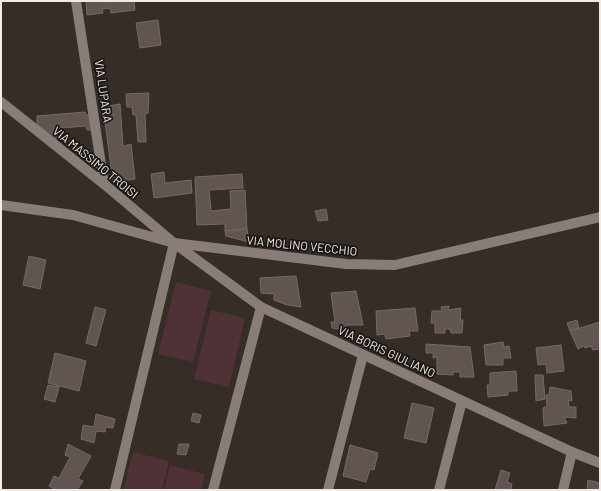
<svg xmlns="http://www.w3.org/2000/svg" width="601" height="491" viewBox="0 0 601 491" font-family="Barlow,sans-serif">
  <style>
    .green { fill: #4f3137 }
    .building { fill: #615552; stroke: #766a67 }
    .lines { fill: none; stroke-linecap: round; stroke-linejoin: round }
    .minor { stroke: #887e77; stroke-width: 10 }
    .labels { text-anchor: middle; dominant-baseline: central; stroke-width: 3.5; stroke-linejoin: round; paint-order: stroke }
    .street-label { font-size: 12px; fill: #f1ebe7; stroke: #191613 }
  </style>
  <rect width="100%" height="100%" fill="#352d26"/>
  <g class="green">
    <path d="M176 282 211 291 193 362 158 354Z"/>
    <path d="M211 310 245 318 229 387 194 379Z"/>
    <path d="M133 452 169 461 162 490H123Z"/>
    <path d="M170 465 205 474 201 490H164Z"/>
  </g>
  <g class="building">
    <path d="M86 1H134L135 10 111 13 110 8 102 9 103 13 87 15Z"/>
    <path d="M158 20 161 45 140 48 136 23Z"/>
    <path d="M149 93 148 113 145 114 146 142H138L136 115H133L132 107H127L126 94Z"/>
    <path d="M120 104 123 146 131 144 135 179 113 182 103 107Z"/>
    <path d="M85 112 86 115 92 114 94 130H87L86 126 61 128 56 141 37 124V116Z"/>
    <path d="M164 172 165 183 191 180 192 193 154 198 151 174Z"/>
    <path d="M242 174 243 188 209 190 211 211 231 209 230 191 245 190 247 229 225 231V224L197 225 195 177Z"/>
    <path d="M326 209 328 220 318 221 315 211Z"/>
    <path d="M247 229 249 242 226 236 225 231Z"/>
    <path d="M29 256 46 260 40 289 23 285Z"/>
    <path d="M296 276 301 307 287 305 274 300V294L261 293 260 278Z"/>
    <path d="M356 291 363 325H347V330L332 328 331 322H335L331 293Z"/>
    <path d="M449 306 448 310 461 308 460 320H463L462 333H451L450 329H445V333H435V323H431L432 311H442L441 307Z"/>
    <path d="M95 307 106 310 96 346 86 343Z"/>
    <path d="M415 308 418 331H409L410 336 386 339 385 334 377 335 376 311Z"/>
    <path d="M577 320 579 328 570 331 567 323Z"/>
    <path d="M600 322V349L593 350 591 346 585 348 584 346 578 349 570 331Z"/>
    <path d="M503 342 504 347 509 346 511 358H503V365H486L484 345Z"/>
    <path d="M426 344 470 347 474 377H460V372H453V375L437 374V357L433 358V353H426Z"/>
    <path d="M561 345 564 371 547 373 546 364 538 365 536 348Z"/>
    <path d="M55 353 86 361 79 391 48 383Z"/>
    <path d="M516 371 517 391H508V395L488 397 487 385H490V373Z"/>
    <path d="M535 375H543L545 399 536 401Z"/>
    <path d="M48 385 59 387 55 402 44 399Z"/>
    <path d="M550 387 571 391 572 401 568 400 569 407H576V418L564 417 567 423 544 426 543 408 547 406 546 395H549Z"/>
    <path d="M412 403 434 408 426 443 404 438Z"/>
    <path d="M193 413 201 415 199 423 191 421Z"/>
    <path d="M96 414 115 419 113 428 106 427 105 432 96 431 94 443 81 439 83 425 94 427Z"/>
    <path d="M68 444 91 456 78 479 83 481 77 490H55L49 486 54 476 59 478 70 457 65 455Z"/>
    <path d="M179 444H189L186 455 177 454Z"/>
    <path d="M350 445 378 453 374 470 370 469 366 482 343 476Z"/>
    <path d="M501 470 510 473 507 482 512 484 511 490H495Z"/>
    <path d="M588 480 600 483V490H587Z"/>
  </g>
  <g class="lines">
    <g class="minor">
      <path d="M76 1 104 184"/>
      <path d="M1 102 104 184 174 243 261 307 572 452 600 463"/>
      <path d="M1 205 73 215 174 243 346 264 395 265 600 217"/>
      <path d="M115 490 174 243"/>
      <path d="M213 490 261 307"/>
      <path d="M328 490 363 355"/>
      <path d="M439 490 462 401"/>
      <path d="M563 490 572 452"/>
    </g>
  </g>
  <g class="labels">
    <g class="street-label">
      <text transform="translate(104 91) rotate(82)">VIA LUPARA</text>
      <text transform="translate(96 162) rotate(39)">VIA MASSIMO TROISI</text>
      <text transform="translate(302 245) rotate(6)">VIA MOLINO VECCHIO</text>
      <text transform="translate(387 351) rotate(25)">VIA BORIS GIULIANO</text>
    </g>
  </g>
  <rect width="601" height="491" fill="none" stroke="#f1ebe7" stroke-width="4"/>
</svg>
